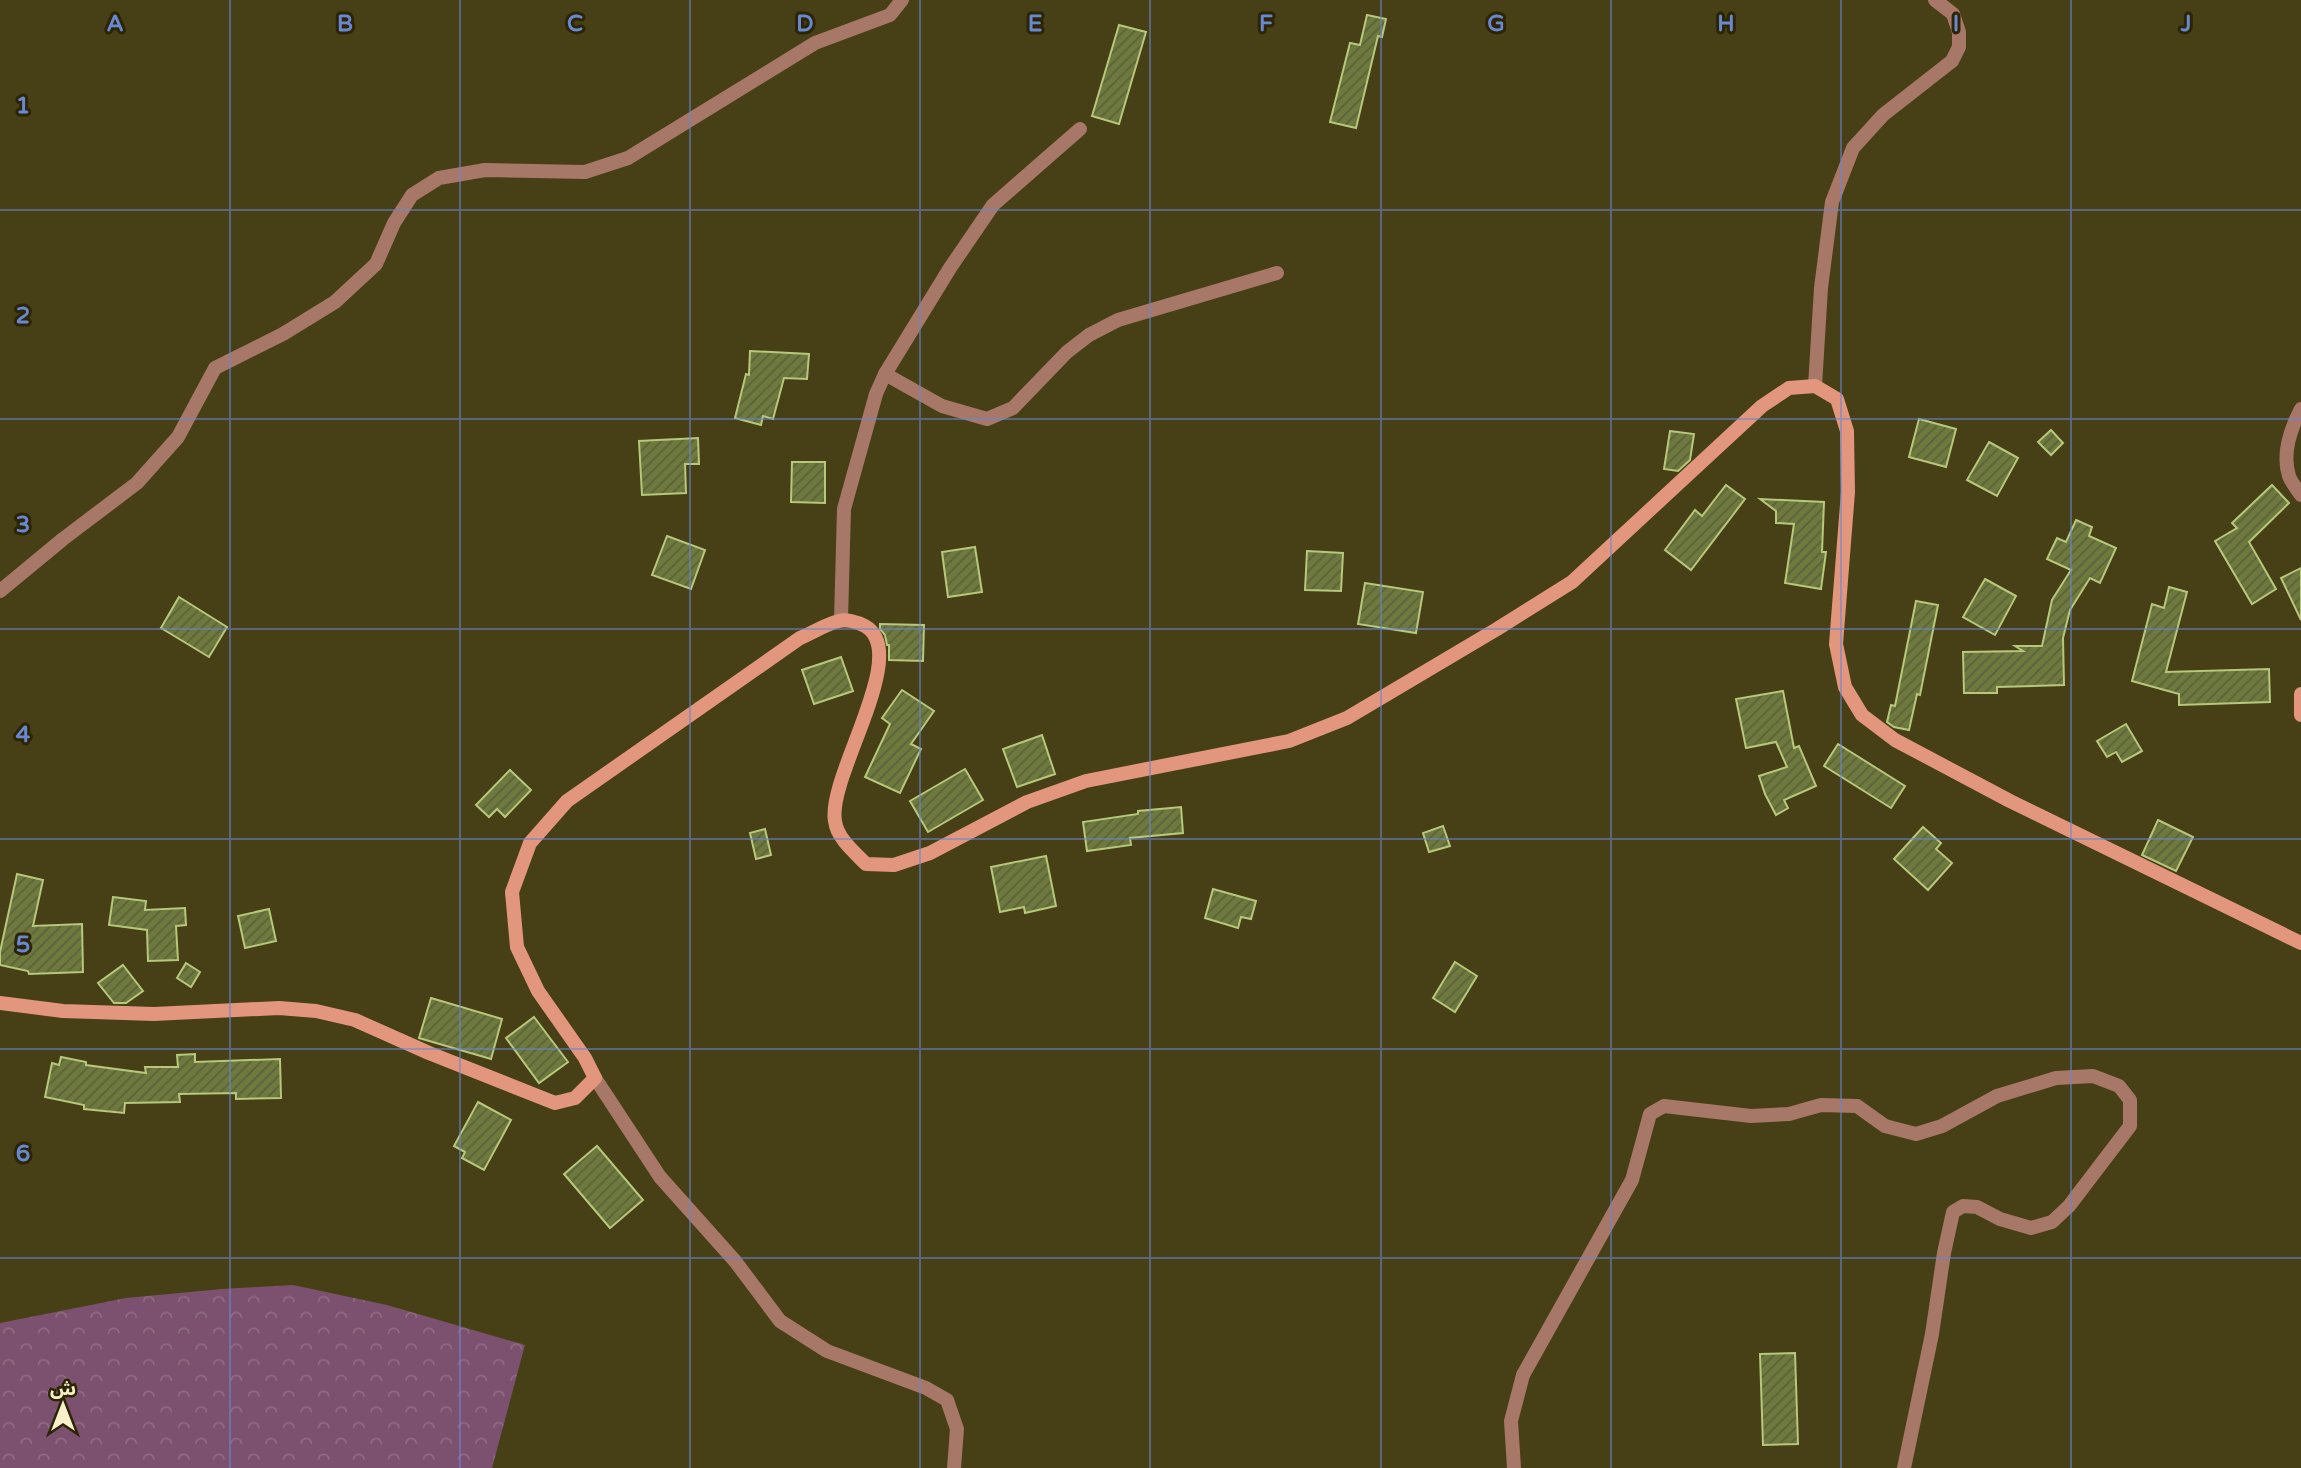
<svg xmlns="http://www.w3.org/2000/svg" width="2301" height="1468" viewBox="0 0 2301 1468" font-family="'Varela Round','Noto Sans Arabic',sans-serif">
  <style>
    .forest { fill: url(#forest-crowns) }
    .building { fill: url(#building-hatch); stroke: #b7c77b; stroke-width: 2 }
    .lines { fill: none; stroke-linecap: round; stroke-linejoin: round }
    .minor { stroke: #a77768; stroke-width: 14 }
    .secondary { stroke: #e1967d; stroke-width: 14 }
    .grid { fill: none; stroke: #6987d3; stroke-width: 2; stroke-opacity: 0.55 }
    .grid-label { font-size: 23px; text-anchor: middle; font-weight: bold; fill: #6987d3; stroke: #2c2504; stroke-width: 6; stroke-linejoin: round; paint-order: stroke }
  </style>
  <defs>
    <pattern id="forest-crowns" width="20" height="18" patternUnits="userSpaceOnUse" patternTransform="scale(1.75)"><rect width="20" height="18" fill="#7c516f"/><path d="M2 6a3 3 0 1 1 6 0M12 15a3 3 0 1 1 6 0" fill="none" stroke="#8f6a82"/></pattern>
    <pattern id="building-hatch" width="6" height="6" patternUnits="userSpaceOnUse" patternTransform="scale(1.75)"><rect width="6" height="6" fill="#6d793d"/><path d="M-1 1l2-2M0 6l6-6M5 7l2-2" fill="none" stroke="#5c603d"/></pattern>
  </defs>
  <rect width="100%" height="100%" fill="#473f15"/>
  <path class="forest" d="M293 1285 387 1305 525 1345 492 1468H0V1323L126 1298 222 1289Z"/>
  <g class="building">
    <path d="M1367 15 1386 19 1382 37 1378 36 1356 128 1330 122 1350 43 1360 45Z"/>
    <path d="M1119 25 1146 32 1119 124 1092 116Z"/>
    <path d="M750 351 809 354 807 379 784 378 773 419 763 416 761 425 735 418 746 374 749 375Z"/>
    <path d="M1919 419 1956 429 1946 467 1909 457Z"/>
    <path d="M2051 430 2063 443 2051 455 2038 442Z"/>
    <path d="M1670 431 1694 434 1690 460 1678 471 1664 469Z"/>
    <path d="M698 438 699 464H685L686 493 642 495 639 441Z"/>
    <path d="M1989 442 2018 458 1997 496 1967 480Z"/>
    <path d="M792 462H825V503L791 502Z"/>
    <path d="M1726 485 1745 499 1691 570 1665 550 1695 510 1702 516Z"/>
    <path d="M2272 485 2289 503 2249 542 2276 589 2252 604 2215 541 2237 528 2232 523Z"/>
    <path d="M1760 499 1824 502 1822 552H1826L1821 589 1785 583 1794 524 1776 523V511Z"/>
    <path d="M2076 520 2092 527 2089 536 2116 548 2100 583 2090 578 2070 610 2063 638 2064 685 1997 687V693H1964L1963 652 2023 651 2015 646H2042L2052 600 2071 570 2047 559 2057 538 2066 542Z"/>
    <path d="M667 536 705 550 691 589 652 575Z"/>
    <path d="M975 547 982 592 948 597 942 552Z"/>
    <path d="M1307 551 1343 553 1341 591 1305 590Z"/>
    <path d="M2301 568V620L2281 578Z"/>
    <path d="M1985 579 2016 596 1995 635 1963 617Z"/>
    <path d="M1365 583 1423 592 1416 633 1358 624Z"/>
    <path d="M2169 587 2187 592 2166 672 2269 669 2270 702 2179 705V694L2132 681 2152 604 2164 608Z"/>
    <path d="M179 597 227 627 209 657 161 628Z"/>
    <path d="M1916 601 1938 605 1920 695 1917 694 1909 730 1894 727 1887 722 1891 705 1895 706Z"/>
    <path d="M880 624 924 625 923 661 889 660V645H887L885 635 880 629Z"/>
    <path d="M841 657 853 691 814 704 802 670Z"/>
    <path d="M902 690 934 711 911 744 921 749 900 793 865 777 890 724 882 718Z"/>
    <path d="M1783 691 1794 748 1799 746 1816 786 1784 800 1788 808 1776 815 1765 794 1759 776 1787 767 1776 742 1746 748 1736 699Z"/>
    <path d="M2126 724 2142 751 2122 762 2116 752 2107 757 2097 741Z"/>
    <path d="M1042 735 1055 774 1017 787 1003 749Z"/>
    <path d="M1838 744 1905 786 1891 808 1824 766Z"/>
    <path d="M965 769 983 800 928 832 910 801Z"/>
    <path d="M510 770 531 790 505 817 497 809 489 817 476 805Z"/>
    <path d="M1181 807 1183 833 1130 838 1131 845 1087 851 1083 822 1138 814V811Z"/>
    <path d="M2158 820 2193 837 2176 871 2142 855Z"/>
    <path d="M1443 826 1450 846 1429 852 1423 833Z"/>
    <path d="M1923 827 1941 843 1936 849 1952 863 1928 890 1894 859Z"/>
    <path d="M765 829 771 855 756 859 750 833Z"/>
    <path d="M1046 856 1056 906 1025 913 1024 907 1000 912 991 867Z"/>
    <path d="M17 874 43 880 33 926 82 924 83 972 29 974 28 971 0 965V952Z"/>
    <path d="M1213 889 1256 901 1251 919 1241 917 1238 928 1205 918Z"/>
    <path d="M113 897 146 901 145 910 185 908 186 925 176 926 178 960 148 961 147 930 109 925Z"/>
    <path d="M269 909 276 941 245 948 238 916Z"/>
    <path d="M1455 962 1477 976 1455 1012 1433 998Z"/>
    <path d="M186 963 200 972 191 987 177 978Z"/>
    <path d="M123 965 143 991 126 1003H114L98 983Z"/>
    <path d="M431 998 502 1019 491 1059 419 1038Z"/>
    <path d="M534 1017 568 1062 539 1083 506 1038Z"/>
    <path d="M195 1054V1062L280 1059 281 1098 236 1099V1093L179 1094 180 1102 125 1103 124 1113 84 1109V1105L45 1097 52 1063 59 1065 61 1057 86 1062V1065L146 1073 145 1067H178L177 1055Z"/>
    <path d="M478 1102 511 1120 484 1170 462 1158 465 1152 454 1146Z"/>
    <path d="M597 1146 643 1200 610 1228 564 1174Z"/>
    <path d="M1795 1353 1798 1444 1763 1445 1760 1354Z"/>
  </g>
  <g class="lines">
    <g class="minor">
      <path d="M885 374 942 406 987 419 1013 408 1067 352 1089 335 1118 320 1277 273"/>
      <path d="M1815 386 1821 288 1832 202 1853 148 1883 115 1952 61 1959 47V32L1953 14 1935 0"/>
      <path d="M2301 409C2291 428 2282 454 2289 476 2291 482 2297 489 2301 495"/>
      <path d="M0 591 63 539 137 483 178 437 215 368 283 334 335 302 376 264 394 223 412 195 439 178 485 170 585 172 628 158 815 43 890 15 902 0"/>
      <path d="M841 620 844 509 876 394 885 374 950 268 993 205 1080 129"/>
      <path d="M595 1078 660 1177 735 1261 780 1321 827 1351 926 1388 947 1400 957 1429 954 1468"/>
      <path d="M1514 1468 1511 1421 1523 1375 1632 1180 1650 1114 1664 1106 1751 1116 1789 1114 1821 1105 1857 1106 1885 1126 1916 1134 1942 1126 1997 1096 2056 1078 2093 1076 2119 1086 2130 1100V1126L2069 1206 2052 1222 2031 1228 2000 1219 1977 1207 1963 1206 1953 1212 1944 1253 1932 1334 1904 1468"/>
    </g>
    <g class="secondary">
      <path d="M2301 694V715"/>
      <path d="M0 1003 63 1011 154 1014 279 1008 316 1011 355 1020 429 1053 555 1103 575 1098 595 1078 585 1058 538 991 517 947 512 892 530 843 567 801 800 638C812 633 826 624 839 621 846 619 858 622 865 626 912 653 827 776 835 821 837 838 854 852 866 864L894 865 930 853 1027 802 1086 781 1289 741 1347 718 1497 629 1572 582 1762 406 1789 388 1815 386 1837 399 1847 431 1848 492 1836 644 1845 687 1862 715 1895 740 2010 801 2301 943"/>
    </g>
  </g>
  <path class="grid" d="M230 0V1468M460 0V1468M690 0V1468M920 0V1468M1150 0V1468M1381 0V1468M1611 0V1468M1841 0V1468M2071 0V1468M0 210H2301M0 419H2301M0 629H2301M0 839H2301M0 1049H2301M0 1258H2301"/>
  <g class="grid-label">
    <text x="115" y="31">A</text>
    <text x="345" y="31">B</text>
    <text x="575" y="31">C</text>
    <text x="805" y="31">D</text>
    <text x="1035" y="31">E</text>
    <text x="1266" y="31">F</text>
    <text x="1496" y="31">G</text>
    <text x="1726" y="31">H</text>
    <text x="1956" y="31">I</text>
    <text x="2186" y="31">J</text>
    <text x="23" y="113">1</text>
    <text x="23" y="323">2</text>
    <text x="23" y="532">3</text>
    <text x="23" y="742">4</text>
    <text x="23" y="952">5</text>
    <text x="23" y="1161">6</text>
  </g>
  <g transform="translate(63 1405)" stroke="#2c2504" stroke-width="5" paint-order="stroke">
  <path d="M0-5L12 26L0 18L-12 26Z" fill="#f7f0ca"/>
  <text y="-10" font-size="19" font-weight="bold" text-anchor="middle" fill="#f7f0ca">ش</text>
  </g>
</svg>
